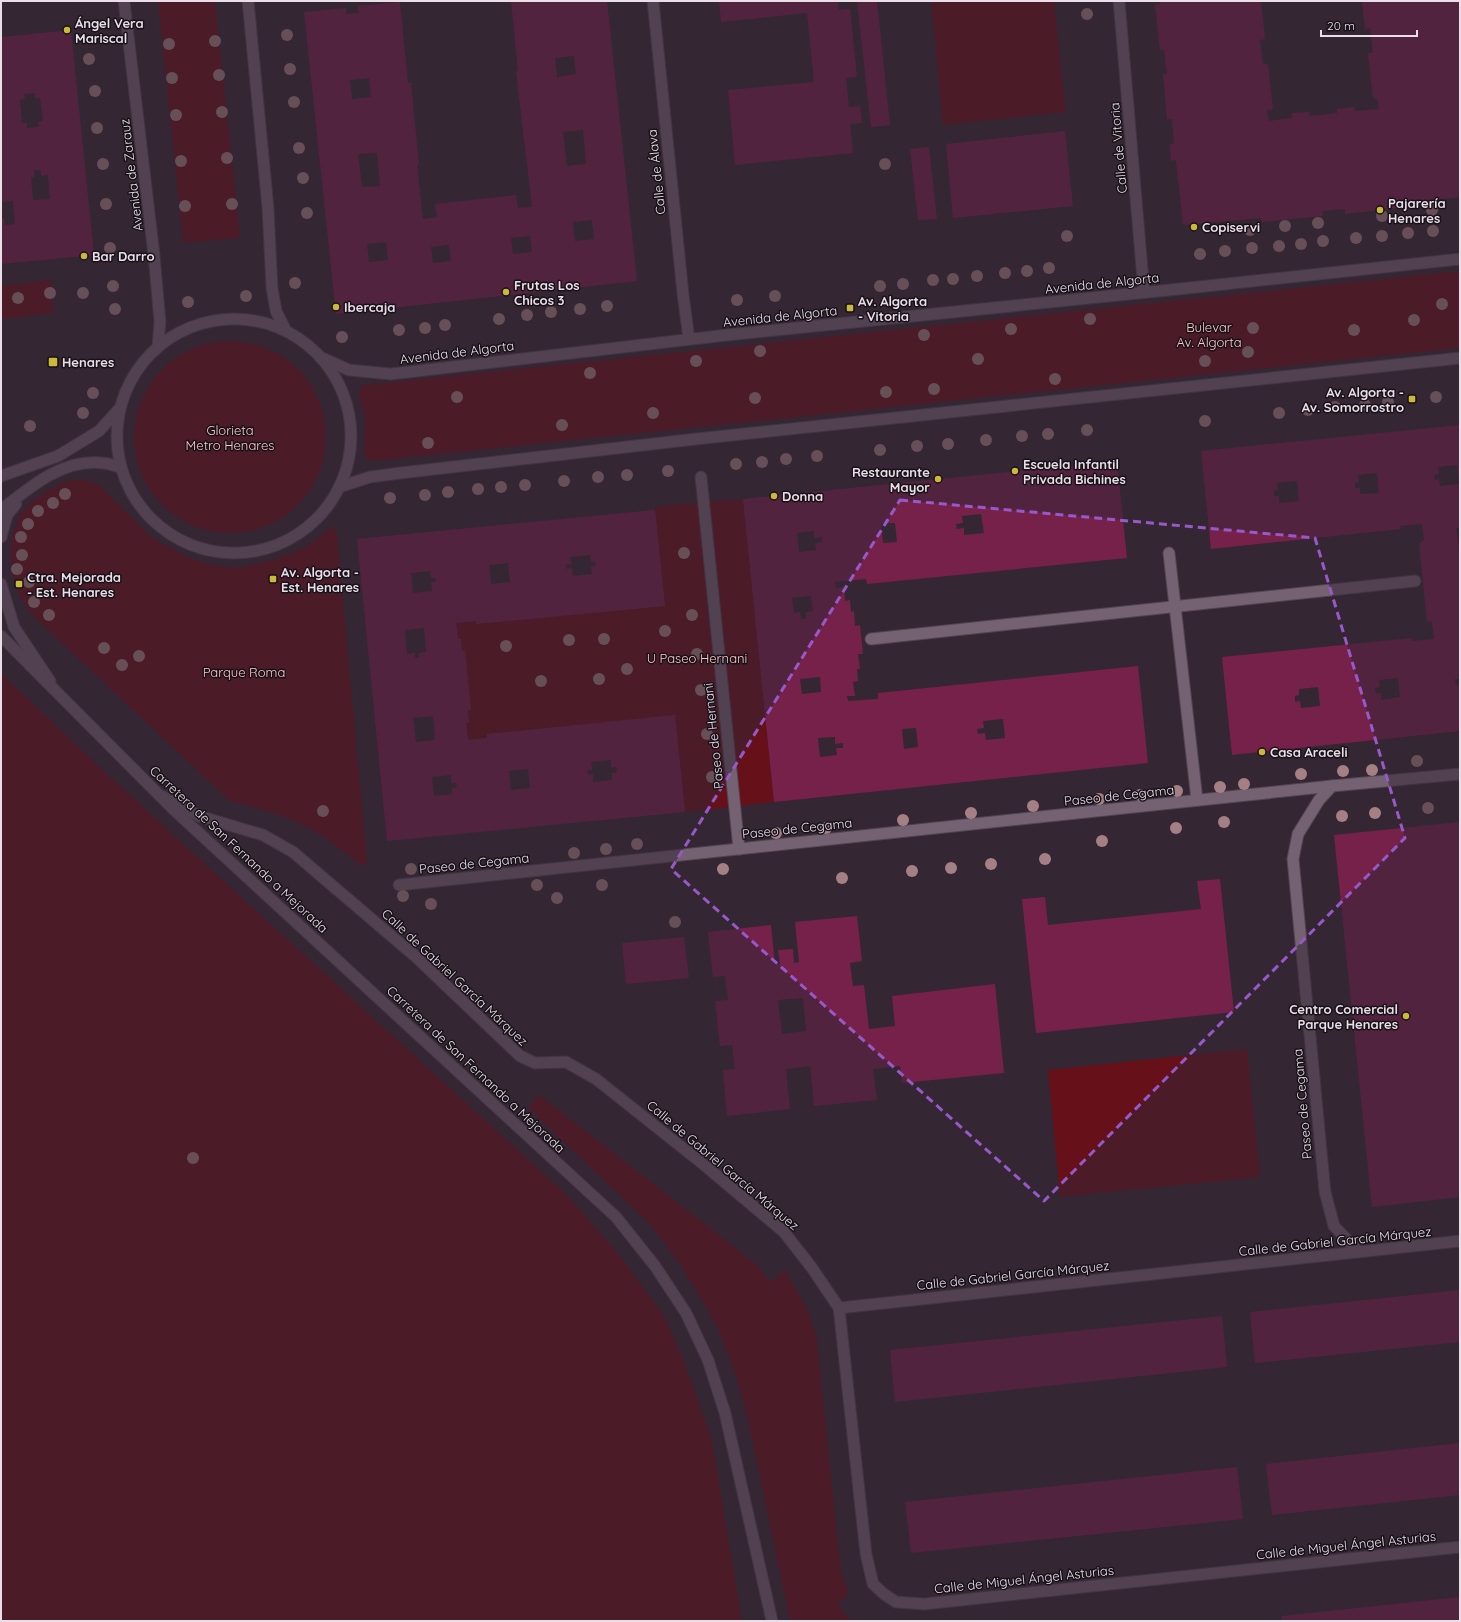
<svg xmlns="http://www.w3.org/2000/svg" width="1461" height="1622" viewBox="0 0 1461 1622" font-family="Quicksand,sans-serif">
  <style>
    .green { fill: #66111a }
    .building { fill: #76214a; fill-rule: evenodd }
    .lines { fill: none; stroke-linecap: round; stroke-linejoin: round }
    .pedestrian-casing { stroke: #524451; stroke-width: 13 }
    .minor-casing { stroke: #524451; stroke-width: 13 }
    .tertiary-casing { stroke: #524451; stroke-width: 13 }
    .pedestrian { stroke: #746273; stroke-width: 11 }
    .minor { stroke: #746273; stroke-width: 11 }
    .tertiary { stroke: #746273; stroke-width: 11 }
    .tree { fill: #a48084 }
    .marked { fill: none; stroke: #9759ca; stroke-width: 3; stroke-dasharray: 8 5; stroke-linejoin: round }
    .poi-dot { fill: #cbb939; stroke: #181118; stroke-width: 1.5 }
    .labels { text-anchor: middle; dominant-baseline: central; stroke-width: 3; stroke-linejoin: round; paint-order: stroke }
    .poi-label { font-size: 13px; font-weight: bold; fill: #eadfe9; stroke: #181118; text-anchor: start }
    .street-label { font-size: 13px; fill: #eadfe9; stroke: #181118 }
    .park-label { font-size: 13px; fill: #ffc9c6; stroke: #181118 }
  </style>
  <rect width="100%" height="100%" fill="#352634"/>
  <g class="green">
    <path d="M158 1H215L240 238 183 243Z"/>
    <path d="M931 1H1054L1066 112 943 125Z"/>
    <path d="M1460 271V348L374 461 366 459 364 454 365 418 358 392 359 389 364 385Z"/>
    <path d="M51 280 54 313 1 319V286Z"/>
    <circle cx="230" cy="437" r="96"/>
    <path d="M81 479 98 484 151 537 189 558 212 565 237 568 273 560 306 547 333 526 337 534 367 861 362 866C349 856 336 845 322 836 294 817 262 809 230 801L33 616 16 590 11 563V539L19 516 29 504 41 495 63 482Z"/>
    <path d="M743 499 774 802 685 812 675 716 488 734 487 738 468 740 466 723H469L468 710H471L461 639H458L456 623 476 621V624L665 605 655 510 658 506Z"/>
    <path d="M1 673 109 776 568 1196 620 1256 665 1317 691 1380 712 1441 742 1621H1Z"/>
    <path d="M1247 1049 1260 1177 1060 1197 1048 1070Z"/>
    <path d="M538 1094 737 1249 759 1267 770 1282 785 1270 809 1312 817 1340 841 1572 849 1594 838 1604 851 1621H790L748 1420 736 1376 717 1326 681 1266 650 1224 529 1109Z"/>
  </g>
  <g class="building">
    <path d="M511 1H607L637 281 336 314 304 12 346 8V14L359 13 358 6 400 2 408 83H411L419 165H417L423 219 437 217 435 204 516 195 518 208 532 207 516 71H518ZM574 56 576 74 557 77 555 58ZM369 78 371 97 352 99 350 80ZM583 130 586 164 567 166 563 132ZM377 153 380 186 362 187 358 154ZM592 220 594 239 575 241 573 222ZM530 236 532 252 513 254 511 238ZM386 242 388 260 369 262 367 244ZM449 245 451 261 433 263 431 247Z"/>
    <path d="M719 1H838L839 10 850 9 857 77 846 78 849 107 860 106 862 123 850 124 853 153 735 165 728 90 814 82 807 13 721 22Z"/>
    <path d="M857 1H877L890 125 871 127Z"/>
    <path d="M1160 1H1261L1265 39 1260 40 1263 64H1268L1273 109 1267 110 1269 121 1292 118V113L1309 112 1310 116 1337 113V109L1354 107 1355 111 1379 109 1377 98 1373 99 1368 53H1373L1370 28 1365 29 1362 1H1460V197L1406 203V207L1380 210 1345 214V209L1322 211 1323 216 1262 222 1261 218 1183 225 1176 160 1171 161 1170 144H1174L1172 119 1167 120 1165 96 1163 74H1167L1164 50H1160L1155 5 1160 4Z"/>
    <path d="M71 30 94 255 1 264V218H4L5 225 15 224 13 201 1 202V37ZM35 93V98H40L43 121 38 122 39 127 27 128V123H22L20 100 25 99 24 94ZM34 170H41V176L48 175 50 199 33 200 31 177H34Z"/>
    <path d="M1065 131 1073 206 953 218 946 144Z"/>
    <path d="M929 147 937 219 918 220 910 149Z"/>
    <path d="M1460 425V528H1456L1459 547H1460V679H1455L1456 685 1460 684V731L1232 755 1222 657 1412 638V641L1434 639 1432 622 1427 621 1419 543H1421V541H1424L1422 524 1400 526 1401 529 1211 549 1201 451ZM1457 465 1459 484 1440 486 1439 479 1435 480 1434 475 1439 474 1438 467ZM1377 473 1379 493 1360 494V488H1355V483L1359 482 1358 475ZM1297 481 1299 501 1279 503V496H1274V491L1278 490 1277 483ZM1398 678 1400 697 1381 700V693H1376L1375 688 1380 687 1379 680ZM1318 687 1320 706 1301 708 1300 701 1295 702V696L1299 695V689Z"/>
    <path d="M1117 461 1127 558 867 584 866 579 835 582 836 588 844 587 845 601 850 600 851 612 854 611 855 626 860 625 863 654H858L860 669H857L858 681 853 682 855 696H847L848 701 878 699V693L1138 666 1148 763 774 802 743 499ZM981 514 984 533 964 535V528L957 529 956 524 963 523 962 516ZM888 523H895L897 542 883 543 881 524ZM814 531V538L822 537V542L815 543 816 550 799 552 797 533ZM811 596 813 611 806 612V619H801L800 612 794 613 792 598ZM820 677 821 692 802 694 800 679ZM1003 719 1005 738 986 740 985 733 978 734 977 729 984 728 983 721ZM916 728 918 747 904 749 902 729ZM835 737V744L843 743V748H836L837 755 820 757 818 738Z"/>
    <path d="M655 510 665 606 476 624V621L456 623 458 639H461L462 651H465L471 710H468L469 723H466L468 740 487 738V734L675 715 685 812 387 841 357 539ZM590 555 591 562 595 561 596 566H591L592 574 573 576 572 568 567 569 566 565 572 564 570 557ZM508 563 510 582 491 584 489 565ZM430 571 431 578H435L436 582H431L432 591 413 593 411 573ZM424 628 426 652 419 653V658H415V653L407 654 405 630ZM433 716 435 740 416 742 413 718ZM611 760V768L616 767 617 772 612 773V780L593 782V774L588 775 587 770H592L591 762ZM528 769 530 788 511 790 509 771ZM451 775V783H456L457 788H452V794L434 796 432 777Z"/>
    <path d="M1460 822V1197L1372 1207 1334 835Z"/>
    <path d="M1220 879 1234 1012 1036 1033 1022 899 1045 897 1048 925 1201 909 1197 881Z"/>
    <path d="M857 916 862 961 850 963 853 986 864 985 869 1029 895 1026 892 996 995 984 1004 1073 902 1083 900 1066 873 1069 877 1100 814 1106 810 1066 786 1069 790 1109 727 1116 723 1070 735 1069 732 1045 720 1046 715 1001 728 1000 725 976 713 977 708 932 771 925 775 965 780 964 778 950 793 949 794 963 799 962 795 922ZM803 998 806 1031 782 1034 778 1000Z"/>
    <path d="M684 937 689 978 626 984 622 943Z"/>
    <path d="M1460 1290V1342L1255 1363 1250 1312Z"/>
    <path d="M1222 1316 1227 1367 895 1402 890 1350Z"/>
    <path d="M1460 1443V1495L1272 1515 1266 1464Z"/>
    <path d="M1237 1467 1243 1519 911 1553 905 1502Z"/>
    <path d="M1460 1597V1621H1282V1616Z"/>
  </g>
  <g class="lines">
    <g class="pedestrian-casing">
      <g id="pedestrian">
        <path d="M701 477 739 849"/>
        <path d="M1169 553 1197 800"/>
        <path d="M871 639 1415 581"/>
      </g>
    </g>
    <g class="minor-casing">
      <g id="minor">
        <path d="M124 1 154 255 160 322 158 346"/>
        <path d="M248 1 268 208 272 288 276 311 286 331"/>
        <path d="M653 1 683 294 689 339"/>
        <path d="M1119 1 1144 292"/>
        <circle cx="234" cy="436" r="117"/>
        <path d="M320 357 349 370 391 374 727 335 1179 289 1460 259"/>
        <path d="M1 476 58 456 99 431 119 409"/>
        <path d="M339 487 370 477 400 473 696 439 1460 358"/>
        <path d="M1 510C29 488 63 458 102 463 108 463 114 466 120 467"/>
        <path d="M1 537 7 515 16 504"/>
        <path d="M1 584 14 627 50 681"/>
        <path d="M162 796 199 816 263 835 293 852 416 957 520 1056 535 1063 566 1062 596 1079 703 1164 784 1232 812 1268 839 1308 1460 1241"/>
        <path d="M399 885 1332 786"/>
        <path d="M1359 1252 1334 1226 1325 1192 1293 859 1298 834 1319 800 1332 786 1460 774"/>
        <path d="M839 1308 866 1554 873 1584 884 1594 896 1602 924 1604 1460 1547"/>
      </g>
    </g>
    <g class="tertiary-casing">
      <path id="tertiary" d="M1 636 173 809 616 1217 655 1266 686 1313 708 1360 725 1413 772 1621"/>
    </g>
    <use href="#pedestrian" class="pedestrian"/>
    <use href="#minor" class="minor"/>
    <use href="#tertiary" class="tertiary"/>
  </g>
  <g class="tree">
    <circle cx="1087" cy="14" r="6"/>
    <circle cx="287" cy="35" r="6"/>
    <circle cx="215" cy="41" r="6"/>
    <circle cx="169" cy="44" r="6"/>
    <circle cx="89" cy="59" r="6"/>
    <circle cx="290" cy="69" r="6"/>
    <circle cx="219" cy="75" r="6"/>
    <circle cx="172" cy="78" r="6"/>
    <circle cx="95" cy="91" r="6"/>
    <circle cx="294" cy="102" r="6"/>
    <circle cx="222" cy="112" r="6"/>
    <circle cx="176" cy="115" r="6"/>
    <circle cx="97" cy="128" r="6"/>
    <circle cx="299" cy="148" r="6"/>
    <circle cx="227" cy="158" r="6"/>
    <circle cx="181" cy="161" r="6"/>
    <circle cx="103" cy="164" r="6"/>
    <circle cx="885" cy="164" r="6"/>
    <circle cx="303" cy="178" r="6"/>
    <circle cx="106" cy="204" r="6"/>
    <circle cx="232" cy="204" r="6"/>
    <circle cx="185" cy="206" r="6"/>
    <circle cx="1432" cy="210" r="6"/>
    <circle cx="307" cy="213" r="6"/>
    <circle cx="1382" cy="216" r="6"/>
    <circle cx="1318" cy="223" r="6"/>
    <circle cx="1285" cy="226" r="6"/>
    <circle cx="1250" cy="230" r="6"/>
    <circle cx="1433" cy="231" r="6"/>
    <circle cx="1408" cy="233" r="6"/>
    <circle cx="1067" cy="236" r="6"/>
    <circle cx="1382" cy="236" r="6"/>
    <circle cx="1356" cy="238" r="6"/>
    <circle cx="1323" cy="241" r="6"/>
    <circle cx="1301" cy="244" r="6"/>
    <circle cx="1279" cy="246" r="6"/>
    <circle cx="110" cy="248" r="6"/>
    <circle cx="1252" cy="248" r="6"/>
    <circle cx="1225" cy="251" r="6"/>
    <circle cx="1200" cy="254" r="6"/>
    <circle cx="1049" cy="268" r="6"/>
    <circle cx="1027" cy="271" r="6"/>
    <circle cx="1005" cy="273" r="6"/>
    <circle cx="977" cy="276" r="6"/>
    <circle cx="953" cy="279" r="6"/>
    <circle cx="933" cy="280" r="6"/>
    <circle cx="295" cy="283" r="6"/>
    <circle cx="903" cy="284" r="6"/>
    <circle cx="113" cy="286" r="6"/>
    <circle cx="880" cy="286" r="6"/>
    <circle cx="50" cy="293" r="6"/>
    <circle cx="83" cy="293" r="6"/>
    <circle cx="246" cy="296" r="6"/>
    <circle cx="775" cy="296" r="6"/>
    <circle cx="18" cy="298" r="6"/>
    <circle cx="737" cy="300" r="6"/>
    <circle cx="188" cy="302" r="6"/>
    <circle cx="1442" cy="304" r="6"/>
    <circle cx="607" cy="306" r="6"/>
    <circle cx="115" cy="309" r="6"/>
    <circle cx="580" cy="309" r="6"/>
    <circle cx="551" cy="312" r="6"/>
    <circle cx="527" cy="315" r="6"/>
    <circle cx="499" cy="319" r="6"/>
    <circle cx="1090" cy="319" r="6"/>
    <circle cx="1414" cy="320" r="6"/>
    <circle cx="445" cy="325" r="6"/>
    <circle cx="425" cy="328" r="6"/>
    <circle cx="1253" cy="328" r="6"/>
    <circle cx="1011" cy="329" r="6"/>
    <circle cx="399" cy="330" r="6"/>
    <circle cx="1354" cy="330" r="6"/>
    <circle cx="924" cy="335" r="6"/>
    <circle cx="342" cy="337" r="6"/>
    <circle cx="760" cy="351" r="6"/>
    <circle cx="1248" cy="352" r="6"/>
    <circle cx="978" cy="359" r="6"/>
    <circle cx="696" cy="361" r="6"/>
    <circle cx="1205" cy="361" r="6"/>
    <circle cx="590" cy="373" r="6"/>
    <circle cx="1055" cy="379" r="6"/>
    <circle cx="934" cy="389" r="6"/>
    <circle cx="886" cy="392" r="6"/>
    <circle cx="93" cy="393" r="6"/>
    <circle cx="457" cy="397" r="6"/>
    <circle cx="1436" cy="397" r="6"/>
    <circle cx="755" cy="398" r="6"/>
    <circle cx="1388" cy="402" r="6"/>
    <circle cx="1365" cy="405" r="6"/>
    <circle cx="1335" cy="407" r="6"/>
    <circle cx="1308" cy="410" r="6"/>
    <circle cx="83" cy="413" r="6"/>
    <circle cx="653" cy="413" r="6"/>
    <circle cx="1279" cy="413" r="6"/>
    <circle cx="1205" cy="421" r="6"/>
    <circle cx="562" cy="425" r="6"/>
    <circle cx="30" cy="426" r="6"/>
    <circle cx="1087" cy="430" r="6"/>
    <circle cx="1048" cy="434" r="6"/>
    <circle cx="1022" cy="436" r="6"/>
    <circle cx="986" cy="440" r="6"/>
    <circle cx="428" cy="443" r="6"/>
    <circle cx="948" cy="444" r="6"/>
    <circle cx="917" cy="446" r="6"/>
    <circle cx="880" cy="450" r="6"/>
    <circle cx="817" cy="456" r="6"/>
    <circle cx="786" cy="459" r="6"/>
    <circle cx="762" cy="462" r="6"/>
    <circle cx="736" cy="464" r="6"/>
    <circle cx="668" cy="471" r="6"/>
    <circle cx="627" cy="475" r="6"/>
    <circle cx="598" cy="477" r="6"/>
    <circle cx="564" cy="481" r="6"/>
    <circle cx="525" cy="485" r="6"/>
    <circle cx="501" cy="487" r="6"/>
    <circle cx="478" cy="489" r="6"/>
    <circle cx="448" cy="492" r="6"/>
    <circle cx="65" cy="494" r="6"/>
    <circle cx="425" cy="495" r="6"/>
    <circle cx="390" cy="498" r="6"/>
    <circle cx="53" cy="503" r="6"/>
    <circle cx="38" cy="511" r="6"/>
    <circle cx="28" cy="524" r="6"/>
    <circle cx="21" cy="537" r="6"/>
    <circle cx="684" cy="553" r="6"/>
    <circle cx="22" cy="555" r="6"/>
    <circle cx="17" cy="569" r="6"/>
    <circle cx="29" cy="582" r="6"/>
    <circle cx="34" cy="602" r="6"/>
    <circle cx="49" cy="615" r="6"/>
    <circle cx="692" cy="615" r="6"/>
    <circle cx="665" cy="631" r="6"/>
    <circle cx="604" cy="639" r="6"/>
    <circle cx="569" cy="640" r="6"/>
    <circle cx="506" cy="646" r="6"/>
    <circle cx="104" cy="648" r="6"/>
    <circle cx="697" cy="654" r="6"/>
    <circle cx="139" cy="656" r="6"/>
    <circle cx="122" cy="665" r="6"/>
    <circle cx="627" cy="669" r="6"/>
    <circle cx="599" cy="679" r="6"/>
    <circle cx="541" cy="681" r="6"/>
    <circle cx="701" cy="690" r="6"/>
    <circle cx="707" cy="734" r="6"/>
    <circle cx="1417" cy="761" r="6"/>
    <circle cx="1372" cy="770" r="6"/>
    <circle cx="1343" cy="771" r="6"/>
    <circle cx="1301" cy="774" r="6"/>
    <circle cx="712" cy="777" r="6"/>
    <circle cx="1244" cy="784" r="6"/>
    <circle cx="1220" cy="787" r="6"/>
    <circle cx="1177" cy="791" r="6"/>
    <circle cx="1140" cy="795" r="6"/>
    <circle cx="1099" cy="799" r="6"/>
    <circle cx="1033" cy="806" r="6"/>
    <circle cx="1428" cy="808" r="6"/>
    <circle cx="323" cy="811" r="6"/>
    <circle cx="971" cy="813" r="6"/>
    <circle cx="1375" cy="813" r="6"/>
    <circle cx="1342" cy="816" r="6"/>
    <circle cx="903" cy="820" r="6"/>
    <circle cx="1224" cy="822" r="6"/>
    <circle cx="826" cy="828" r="6"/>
    <circle cx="1176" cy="828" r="6"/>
    <circle cx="776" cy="833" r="6"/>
    <circle cx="1102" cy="841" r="6"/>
    <circle cx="637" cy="844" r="6"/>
    <circle cx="606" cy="849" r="6"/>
    <circle cx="574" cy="853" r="6"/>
    <circle cx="1045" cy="859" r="6"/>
    <circle cx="991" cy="864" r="6"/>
    <circle cx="951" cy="868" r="6"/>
    <circle cx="411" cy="869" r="6"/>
    <circle cx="723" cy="869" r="6"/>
    <circle cx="912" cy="871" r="6"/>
    <circle cx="842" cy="878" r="6"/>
    <circle cx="537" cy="885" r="6"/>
    <circle cx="602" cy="885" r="6"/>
    <circle cx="403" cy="896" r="6"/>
    <circle cx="557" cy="898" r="6"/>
    <circle cx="431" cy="904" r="6"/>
    <circle cx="675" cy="922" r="6"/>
    <circle cx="193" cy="1158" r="6"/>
  </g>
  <path d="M0 0H1461V1622H0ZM900 500 1315 538 1405 838 1044 1201 671 869Z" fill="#352634" fill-opacity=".55" fill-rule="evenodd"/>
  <path class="marked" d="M900 500 1315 538 1405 838 1044 1201 671 869Z"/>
  <g class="poi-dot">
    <circle cx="67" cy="30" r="4"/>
    <circle cx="1380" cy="210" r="4"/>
    <circle cx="1194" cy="227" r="4"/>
    <circle cx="84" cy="256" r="4"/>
    <circle cx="506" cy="292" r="4"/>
    <circle cx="336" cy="307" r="4"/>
    <rect x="846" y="304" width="8" height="8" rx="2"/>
    <rect x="48" y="357" width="10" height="10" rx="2"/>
    <rect x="1408" y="395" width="8" height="8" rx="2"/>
    <circle cx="1015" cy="471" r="4"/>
    <circle cx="938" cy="479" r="4"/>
    <circle cx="774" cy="496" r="4"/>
    <rect x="269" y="575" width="8" height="8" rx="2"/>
    <rect x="15" y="580" width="8" height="8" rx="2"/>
    <circle cx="1262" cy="752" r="4"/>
    <circle cx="1406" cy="1016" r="4"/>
  </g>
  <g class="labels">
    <g class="poi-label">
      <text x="75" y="23">Ángel Vera<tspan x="75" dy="15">Mariscal</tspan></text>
      <text x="1388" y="203">Pajarería<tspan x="1388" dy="15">Henares</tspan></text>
      <text x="1202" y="227">Copiservi</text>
      <text x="92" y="256">Bar Darro</text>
      <text x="514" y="285">Frutas Los<tspan x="514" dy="15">Chicos 3</tspan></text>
      <text x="858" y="301">Av. Algorta<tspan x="858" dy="15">- Vitoria</tspan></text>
      <text x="344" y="307">Ibercaja</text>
      <text x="62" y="362">Henares</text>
      <text x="1404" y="392" text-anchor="end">Av. Algorta -<tspan x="1404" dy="15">Av. Somorrostro</tspan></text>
      <text x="1023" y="464">Escuela Infantil<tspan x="1023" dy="15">Privada Bichines</tspan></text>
      <text x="930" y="472" text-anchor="end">Restaurante<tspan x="930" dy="15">Mayor</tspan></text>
      <text x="782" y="496">Donna</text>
      <text x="281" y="572">Av. Algorta -<tspan x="281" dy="15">Est. Henares</tspan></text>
      <text x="27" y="577">Ctra. Mejorada<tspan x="27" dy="15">- Est. Henares</tspan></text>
      <text x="1270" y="752">Casa Araceli</text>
      <text x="1398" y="1009" text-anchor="end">Centro Comercial<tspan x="1398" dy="15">Parque Henares</tspan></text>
    </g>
    <g class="street-label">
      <text transform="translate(1118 148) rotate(-95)">Calle de Vitoria</text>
      <text transform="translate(656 172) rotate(-96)">Calle de Álava</text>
      <text transform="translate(131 175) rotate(-97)">Avenida de Zarauz</text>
      <text transform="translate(1102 283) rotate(-6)">Avenida de Algorta</text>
      <text transform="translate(780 316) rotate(-6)">Avenida de Algorta</text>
      <text transform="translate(457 352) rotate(-7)">Avenida de Algorta</text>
      <text transform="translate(713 736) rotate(-96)">Paseo de Hernani</text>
      <text transform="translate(1119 795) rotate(-6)">Paseo de Cegama</text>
      <text transform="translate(797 828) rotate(-6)">Paseo de Cegama</text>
      <text transform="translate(239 849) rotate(43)">Carretera de San Fernando a Mejorada</text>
      <text transform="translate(474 863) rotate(-6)">Paseo de Cegama</text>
      <text transform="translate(455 977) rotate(43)">Calle de Gabriel García Márquez</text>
      <text transform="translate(476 1069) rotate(43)">Carretera de San Fernando a Mejorada</text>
      <text transform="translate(1302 1104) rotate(-95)">Paseo de Cegama</text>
      <text transform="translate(723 1165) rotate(40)">Calle de Gabriel García Márquez</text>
      <text transform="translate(1335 1241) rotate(-6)">Calle de Gabriel García Márquez</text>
      <text transform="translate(1013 1275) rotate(-6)">Calle de Gabriel García Márquez</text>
      <text transform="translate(1346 1545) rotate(-6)">Calle de Miguel Ángel Asturias</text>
      <text transform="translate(1024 1579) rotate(-6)">Calle de Miguel Ángel Asturias</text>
    </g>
    <g class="park-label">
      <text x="1209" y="327">Bulevar<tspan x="1209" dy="15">Av. Algorta</tspan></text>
      <text x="230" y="430">Glorieta<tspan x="230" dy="15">Metro Henares</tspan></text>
      <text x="697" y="658">U Paseo Hernani</text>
      <text x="244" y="672">Parque Roma</text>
    </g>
  </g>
  <rect width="1461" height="1622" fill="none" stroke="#eadfe9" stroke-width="4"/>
  <path d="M1321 30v6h96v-6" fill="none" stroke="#eadfe9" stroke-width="2"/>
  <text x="1327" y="30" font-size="12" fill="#eadfe9" stroke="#181118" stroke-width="3" paint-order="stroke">20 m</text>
</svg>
